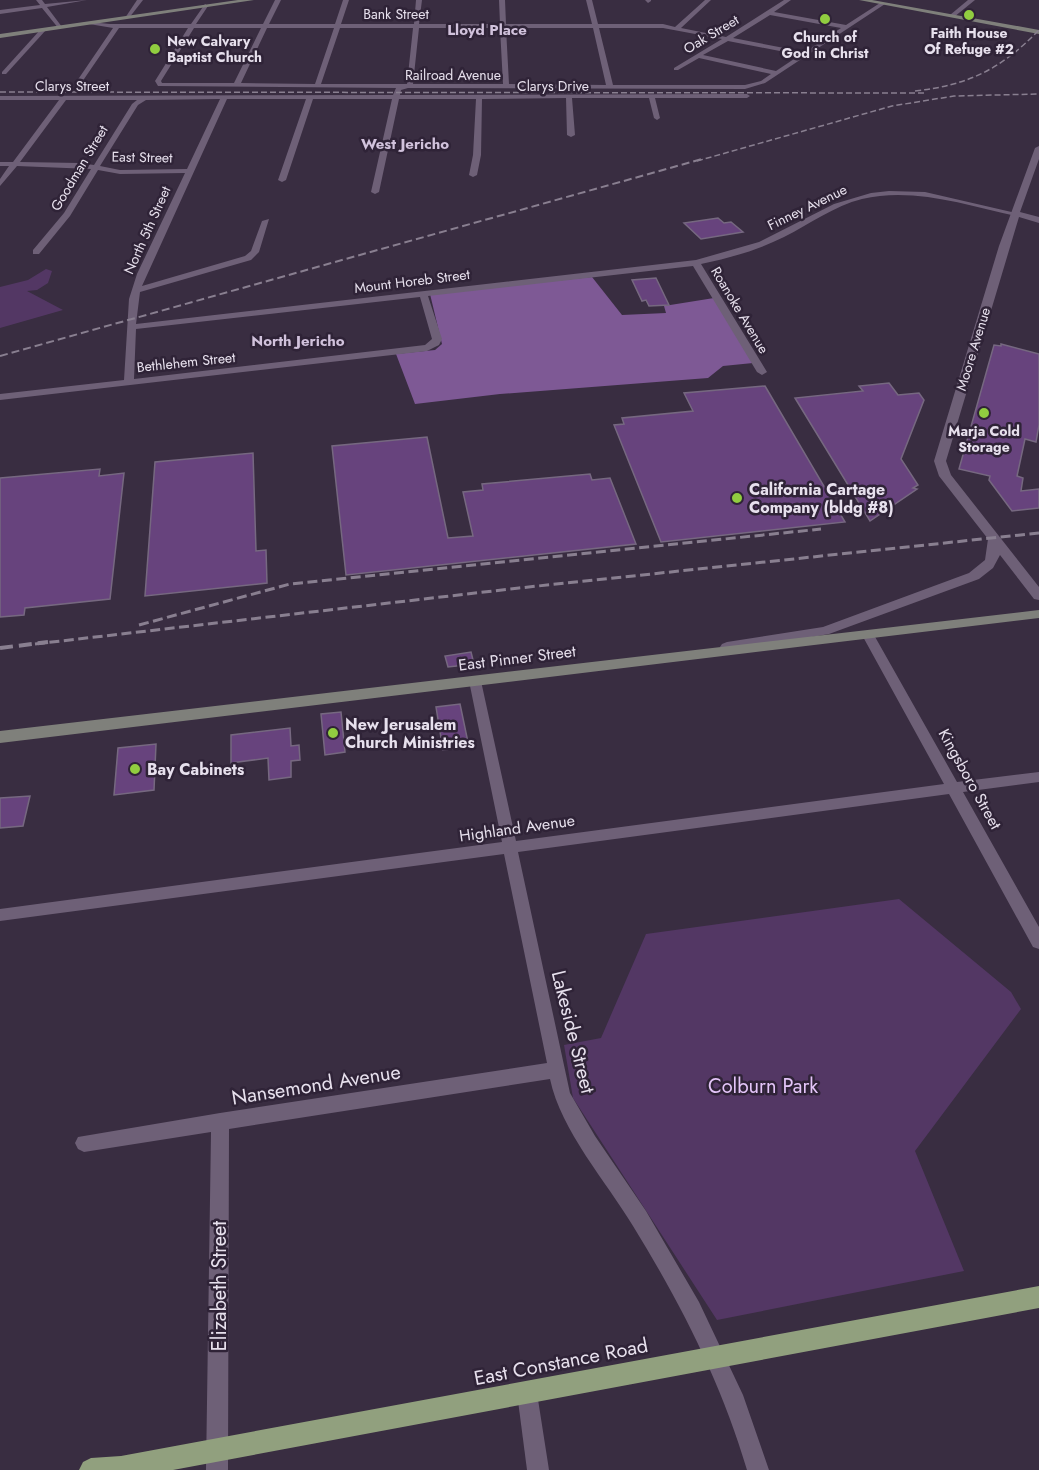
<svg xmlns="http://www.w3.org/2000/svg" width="1039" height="1470" viewBox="0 0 1039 1470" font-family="Jost,sans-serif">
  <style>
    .green { fill: #533764 }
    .forest { fill: #7e5995 }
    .building { fill: #67437d; stroke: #766880; stroke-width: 1.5 }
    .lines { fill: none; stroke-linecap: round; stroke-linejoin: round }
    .minor { fill: #6e6077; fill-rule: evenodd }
    .tertiary { fill: #6e6077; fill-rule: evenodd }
    .secondary { fill: #7f807b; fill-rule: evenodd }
    .primary { fill: #91a07e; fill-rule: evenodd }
    .rail-far3 { stroke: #897f90; stroke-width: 1.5; stroke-dasharray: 6 3; stroke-linecap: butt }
    .rail-far2 { stroke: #897f90; stroke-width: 2; stroke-dasharray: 8 4; stroke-linecap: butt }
    .rail-far1 { stroke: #897f90; stroke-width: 3; stroke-dasharray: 10 4.5; stroke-linecap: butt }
    .rail { stroke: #897f90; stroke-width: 4; stroke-dasharray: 13 6; stroke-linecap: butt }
    .poi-dot { fill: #91cd40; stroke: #2f2337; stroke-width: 2 }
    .labels { text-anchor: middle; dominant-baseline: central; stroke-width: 5; stroke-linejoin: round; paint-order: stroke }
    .far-street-label { font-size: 14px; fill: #e7e0ed; stroke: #2f2337 }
    .far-poi-label { font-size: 14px; font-weight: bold; fill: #e7e0ed; stroke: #2f2337 }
    .far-neighbourhood-label { font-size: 15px; font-weight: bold; fill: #d1c2dc; stroke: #2f2337 }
    .poi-label { font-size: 16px; font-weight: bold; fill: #e7e0ed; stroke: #2f2337; text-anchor: start }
    .street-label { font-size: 16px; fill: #e7e0ed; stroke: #2f2337 }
    .near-street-label { font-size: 20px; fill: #e7e0ed; stroke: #2f2337 }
    .near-park-label { font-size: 20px; fill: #e4c5f9; stroke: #2f2337 }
  </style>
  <rect width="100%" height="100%" fill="#392d41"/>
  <g class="green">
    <path d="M46 269 52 271 48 283 37 290 27 291 63 310 0 328V287L28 280Z"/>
    <path d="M899 899 1011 992 1021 1009 915 1151 964 1271 717 1320 573 1098 564 1045 601 1038 646 934Z"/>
  </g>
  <path class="forest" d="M592 277 622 315 666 313 664 306 714 298 753 363 723 366 708 378 500 394 415 404 396 354 435 350 442 344 430 294Z"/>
  <g class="building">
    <path d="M718 218 724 223 731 222 743 232 701 239 684 223Z"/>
    <path d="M656 278 669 305 649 306 646 300 642 301 632 280Z"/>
    <path d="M1001 344 1039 354V425L1036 442 1025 439 1017 476 1023 478 1021 491 1039 489V508L1012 511 989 480 990 476 959 469 994 345 1001 346Z"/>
    <path d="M889 383 898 395 919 393 924 400 901 459 918 485 913 488 917 489 870 521 795 398 863 391 859 386Z"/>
    <path d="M765 386 845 522 661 542 614 425 624 424 622 418 693 411 684 393Z"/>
    <path d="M427 437 448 538 473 536 463 492 483 490 482 484 590 474 592 480 610 478 636 544 346 575 332 446Z"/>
    <path d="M253 453 256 551 266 550 267 583 145 596 155 462Z"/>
    <path d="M100 469 99 476 124 473 110 599 25 608 24 615 0 617V478Z"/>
    <path d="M471 652 474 664 448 667 445 656Z"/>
    <path d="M460 704 469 747 443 750 436 707Z"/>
    <path d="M341 712 345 752 325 755 321 714Z"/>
    <path d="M290 728 291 746 299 745 300 760 291 761V777L269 780 268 758 231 763V735Z"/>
    <path d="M156 744 154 790 114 795 118 748Z"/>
    <path d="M30 796 23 826 0 828V798Z"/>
  </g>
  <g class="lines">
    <g class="minor">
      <path d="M36 0H42L45 4 87 0 47 7 62 27 59 29 42 8 0 14V10L40 5Z"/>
      <path d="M137 0H143L129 18H125Z"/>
      <path d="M275 0H281L269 24H335L343 0H349L341 24H414L416 0H422L419 24H500L499 0H505L506 24H592L586 0H592L598 24H663L675 27 705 0H711L681 28 726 37 784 0H791L774 12 846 25 880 3 885 4 765 83 745 89 408 88 401 90 400 95 747 94 750 96 747 98H655L660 118 657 120 654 118 649 98H572L575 135 571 137 567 135 566 98 482 99 481 155 477 175 473 177 469 175 473 155 476 99H399L379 192 375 194 371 192 392 99H313L286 180 282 182 278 180 306 99H227L142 286 245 256 251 251 262 221 269 219 259 252 251 260 140 292 136 324 696 260 759 242 834 204 871 193 889 191 925 192 1020 214 1016 216C966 205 913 187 862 199 834 206 810 224 784 237 758 250 730 258 701 264L767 372 762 375 757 372 693 266 428 296 442 339 439 345 427 351 0 400V394L124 380 129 299 137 274 185 173 120 174 98 170 70 216 39 254H33V250L64 213 91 169 17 166 0 186V179L9 166H0V162H13L59 100H0V96L393 95 396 88 158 86 155 81 188 28H119L82 82 77 81 113 28 89 24V22L110 24H191L205 4 208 6 196 24H263ZM770 15 841 28 805 52 733 38ZM194 28H261L234 83H162L161 81ZM267 28H334L315 84 241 83ZM340 28H413L407 84H321ZM419 28H500L503 84H413ZM506 28H593L606 85 509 84ZM599 28H663L722 39 674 68V70H678L699 58 771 74 761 81 745 85H613ZM728 41 800 55 776 71 703 55ZM220 99 187 169 120 170 100 166 138 105 146 100ZM66 100H137L132 104 94 165 80 163 20 162ZM420 297 432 339 425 345 134 379 136 329Z"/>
      <path d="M645 0H651V1L648 3Z"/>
      <path d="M41 29 46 30 6 74H2V72Z"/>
      <path d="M868 631 874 635 957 782 1039 772V782L963 792 1039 927V949L1033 947 949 794 518 852 570 1093 595 1136 646 1211 699 1302 743 1395 769 1470H747C721 1382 681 1304 633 1226 606 1181 561 1131 550 1079L229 1129 228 1470H206L211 1132 84 1152 78 1149 75 1143 78 1137 220 1113 547 1063 504 854 0 921V909L502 842 469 681 475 676 481 681 516 841 944 784 862 635Z"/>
      <path d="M527 1383 534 1386 537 1393 549 1470H527L517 1393 520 1386Z"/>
    </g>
    <g class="tertiary">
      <path d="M968 0H975L954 17H950V15Z"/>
      <path d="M1039 146V159L1020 212 1039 217V223L1019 217 946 461 951 475 1039 587V600L1034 599 1000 555 993 568 979 579 829 634 727 652 722 650 720 647 722 644 727 642 823 627 969 573 985 560 988 539 939 476 934 461 999 246 1035 148Z"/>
    </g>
    <g class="secondary">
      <path d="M238 0H254L0 38V34Z"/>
      <path d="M859 0H872L1039 30V34Z"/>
      <path d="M1039 610V618L0 743V731Z"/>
    </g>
    <path class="primary" d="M1039 1286V1308L173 1470H79L83 1462 91 1458 121 1456Z"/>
    <g class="rail-far3">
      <path d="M915 91C969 85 1001 69 1039 30"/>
      <path d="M0 92 924 93"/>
      <path d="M697 161 892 106 954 96 1039 94"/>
    </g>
    <path class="rail-far2" d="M0 356 702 159"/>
    <g class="rail-far1">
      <path d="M139 625 290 584 821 529"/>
      <path d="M35 644 519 588 1039 533"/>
    </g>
    <path class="rail" d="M0 648 48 642"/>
  </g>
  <g class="poi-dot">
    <circle cx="969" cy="15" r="6"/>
    <circle cx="825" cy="19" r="6"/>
    <circle cx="155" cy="49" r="6"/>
    <circle cx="984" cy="413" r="6"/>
    <circle cx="737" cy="498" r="6"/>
    <circle cx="333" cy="733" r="6"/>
    <circle cx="135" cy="769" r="6"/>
  </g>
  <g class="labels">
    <g class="far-street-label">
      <text x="396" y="14">Bank Street</text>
      <text transform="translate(711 34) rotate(-31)">Oak Street</text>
      <text x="453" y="75">Railroad Avenue</text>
      <text x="72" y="86">Clarys Street</text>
      <text x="553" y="86">Clarys Drive</text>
      <text transform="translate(142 157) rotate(1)">East Street</text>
      <text transform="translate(79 168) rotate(-59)">Goodman Street</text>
      <text transform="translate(807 207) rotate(-26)">Finney Avenue</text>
      <text transform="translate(147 230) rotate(-66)">North 5th Street</text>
      <text transform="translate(412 281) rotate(-7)">Mount Horeb Street</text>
      <text transform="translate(740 310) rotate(59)">Roanoke Avenue</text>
      <text transform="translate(973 349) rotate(-73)">Moore Avenue</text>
      <text transform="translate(186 362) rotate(-6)">Bethlehem Street</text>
    </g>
    <g class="far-poi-label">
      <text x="969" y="33">Faith House<tspan x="969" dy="16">Of Refuge #2</tspan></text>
      <text x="825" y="37">Church of<tspan x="825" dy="16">God in Christ</tspan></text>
      <text x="167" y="41" text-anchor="start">New Calvary<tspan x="167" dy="16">Baptist Church</tspan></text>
      <text x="984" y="431">Marja Cold<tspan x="984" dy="16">Storage</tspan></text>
    </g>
    <g class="far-neighbourhood-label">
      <text x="487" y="30">Lloyd Place</text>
      <text x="405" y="144">West Jericho</text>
      <text x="298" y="341">North Jericho</text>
    </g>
    <g class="poi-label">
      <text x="749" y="489">California Cartage<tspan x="749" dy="18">Company (bldg #8)</tspan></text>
      <text x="345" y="724">New Jerusalem<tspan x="345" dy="18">Church Ministries</tspan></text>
      <text x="147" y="769">Bay Cabinets</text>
    </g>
    <g class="street-label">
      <text transform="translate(517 658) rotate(-7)">East Pinner Street</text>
      <text transform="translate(970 779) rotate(61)">Kingsboro Street</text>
      <text transform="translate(517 828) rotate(-8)">Highland Avenue</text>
    </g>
    <g class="near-street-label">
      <text transform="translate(573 1032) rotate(76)">Lakeside Street</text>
      <text transform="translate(316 1085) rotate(-9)">Nansemond Avenue</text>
      <text transform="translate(219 1286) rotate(-90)">Elizabeth Street</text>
      <text transform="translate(561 1362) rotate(-11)">East Constance Road</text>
    </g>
    <g class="near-park-label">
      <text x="763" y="1086">Colburn Park</text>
    </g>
  </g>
</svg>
